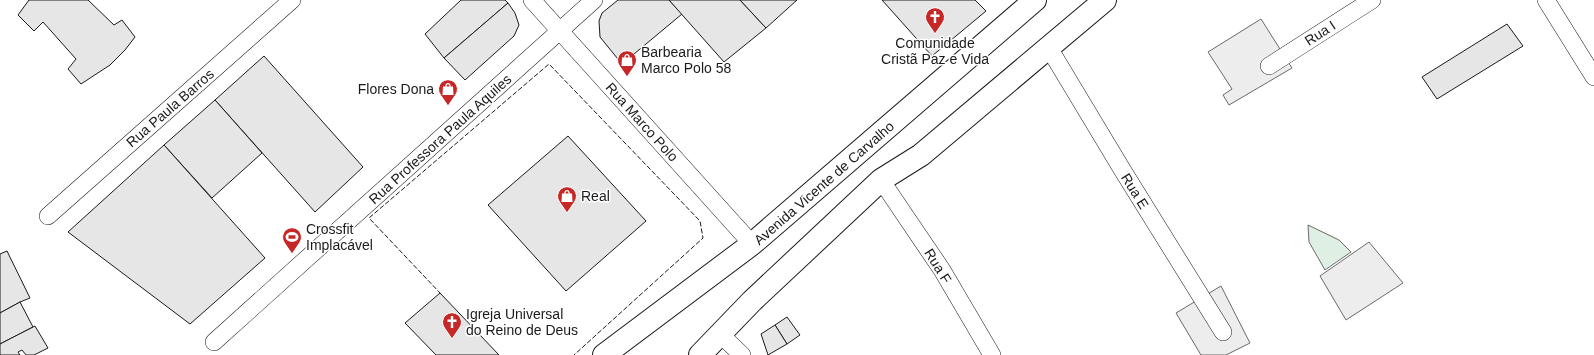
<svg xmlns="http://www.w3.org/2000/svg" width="1594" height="355" viewBox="0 0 1594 355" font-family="Helvetica,sans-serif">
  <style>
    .green { fill: #e0efe3; stroke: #6a6a6a }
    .parking { fill: #ededed; stroke: #6a6a6a }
    .building { fill: #e6e6e6; stroke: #1a1a1a }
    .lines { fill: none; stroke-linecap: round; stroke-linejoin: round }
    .street-casing { stroke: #1a1a1a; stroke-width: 18 }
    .primary-casing { stroke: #1a1a1a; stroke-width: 24 }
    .street { stroke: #fff; stroke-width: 17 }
    .primary { stroke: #fff; stroke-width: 22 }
    .fence { stroke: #1a1a1a; stroke-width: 1; stroke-dasharray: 5 2; stroke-linecap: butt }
    .labels { text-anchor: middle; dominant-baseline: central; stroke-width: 3; stroke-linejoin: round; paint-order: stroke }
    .street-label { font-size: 14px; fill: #1a1a1a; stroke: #fff }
    .poi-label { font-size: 14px; fill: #1a1a1a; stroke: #fff; text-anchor: start }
  </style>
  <rect width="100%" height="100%" fill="#fff"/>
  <path class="green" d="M1308 225 1339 240 1351 252 1325 270 1309 242Z"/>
  <g class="parking">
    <path d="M1261 19 1292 68 1229 105 1223 95 1232 89 1208 52Z"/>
    <path d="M1369 242 1403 283 1346 320 1320 276Z"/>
    <path d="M1221 286 1250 343 1226 355H1201L1176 313Z"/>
  </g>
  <g class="building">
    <path d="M29 0H88L114 25 122 20 135 37 125 50 110 65 81 84 68 69 76 59 43 22 34 31 18 15Z"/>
    <path d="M461 0H505L508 3 444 58 425 34Z"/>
    <path d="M618 0H669L682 14 622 64 600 37 599 21 602 13Z"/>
    <path d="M669 0H740L766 28 724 62Z"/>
    <path d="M740 0H797L766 28Z"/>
    <path d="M882 0H975L986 11 932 56Z"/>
    <path d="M508 3 515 13 519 25 514 36 465 80 444 58Z"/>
    <path d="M1507 24 1523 46 1437 99 1422 77Z"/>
    <path d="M264 56 363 167 315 212 215 100Z"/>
    <path d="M215 100 262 153 212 198 164 145Z"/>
    <path d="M568 136 646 221 566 291 488 205Z"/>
    <path d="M164 145 265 258 190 324 68 232Z"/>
    <path d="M7 251 30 298 20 302 0 313V254Z"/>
    <path d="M440 293 499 355H436L405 323Z"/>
    <path d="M20 302 33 327 0 344V313Z"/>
    <path d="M787 317 800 335 787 344 775 325Z"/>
    <path d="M775 325 787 344 768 355 761 334Z"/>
    <path d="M35 326 48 348 34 355H26L22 350 18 352 20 355H0V344Z"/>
  </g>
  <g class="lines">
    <g class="street-casing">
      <g id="street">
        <path d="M532 0 752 244"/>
        <path d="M1546 0 1594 77"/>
        <path d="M1049 48 1123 171 1223 332"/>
        <path d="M1269 66 1372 0"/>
        <path d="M881 180 942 270 992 355"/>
        <path d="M48 216 292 0"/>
        <path d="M720 334 742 355"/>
        <path d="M214 342 594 0"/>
      </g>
    </g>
    <g class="primary-casing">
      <g id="primary">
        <path d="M604 355 752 244 1035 0"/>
        <path d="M700 355 752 301 881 180 921 155 1105 0"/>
      </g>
    </g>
    <use href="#street" class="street"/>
    <use href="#primary" class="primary"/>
    <path class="fence" d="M441 294 369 218 549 64 700 221 703 238 574 355"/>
  </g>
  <defs>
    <g id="church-pin" transform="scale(1)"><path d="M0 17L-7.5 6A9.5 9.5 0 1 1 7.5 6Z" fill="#c62828" stroke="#fff"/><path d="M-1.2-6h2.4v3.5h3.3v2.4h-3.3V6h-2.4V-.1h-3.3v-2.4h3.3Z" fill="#fff"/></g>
    <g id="shop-pin" transform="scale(1)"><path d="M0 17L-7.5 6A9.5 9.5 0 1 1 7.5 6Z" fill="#c62828" stroke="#fff"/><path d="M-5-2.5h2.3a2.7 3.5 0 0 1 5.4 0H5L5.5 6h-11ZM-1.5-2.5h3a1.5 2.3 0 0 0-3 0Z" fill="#fff"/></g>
    <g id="stadium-pin" transform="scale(1)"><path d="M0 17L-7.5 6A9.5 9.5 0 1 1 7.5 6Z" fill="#c62828" stroke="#fff"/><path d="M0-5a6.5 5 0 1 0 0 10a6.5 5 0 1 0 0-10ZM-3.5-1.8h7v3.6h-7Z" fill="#fff"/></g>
  </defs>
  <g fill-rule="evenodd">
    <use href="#church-pin" x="935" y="17"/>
    <use href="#shop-pin" x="627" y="60"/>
    <use href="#shop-pin" x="448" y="89"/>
    <use href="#shop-pin" x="567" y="196"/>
    <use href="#stadium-pin" x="292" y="237"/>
    <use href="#church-pin" x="452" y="322"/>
  </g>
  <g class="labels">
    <g class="street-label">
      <text transform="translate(1320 33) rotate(-33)">Rua I</text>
      <text transform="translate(170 108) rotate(-41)">Rua Paula Barros</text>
      <text transform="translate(642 122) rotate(48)">Rua Marco Polo</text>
      <text transform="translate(440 139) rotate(-42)">Rua Professora Paula Aquiles</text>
      <text transform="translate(824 183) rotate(-41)">Avenida Vicente de Carvalho</text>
      <text transform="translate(1135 191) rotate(58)">Rua E</text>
      <text transform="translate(938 266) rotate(58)">Rua F</text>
    </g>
    <g class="poi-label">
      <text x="935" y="43" text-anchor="middle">Comunidade<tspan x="935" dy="16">Cristã Paz e Vida</tspan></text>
      <text x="641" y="52">Barbearia<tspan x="641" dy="16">Marco Polo 58</tspan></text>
      <text x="434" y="89" text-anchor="end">Flores Dona</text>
      <text x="581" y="196">Real</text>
      <text x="306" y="229">Crossfit<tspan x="306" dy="16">Implacável</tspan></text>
      <text x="466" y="314">Igreja Universal<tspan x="466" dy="16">do Reino de Deus</tspan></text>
    </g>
  </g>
</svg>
